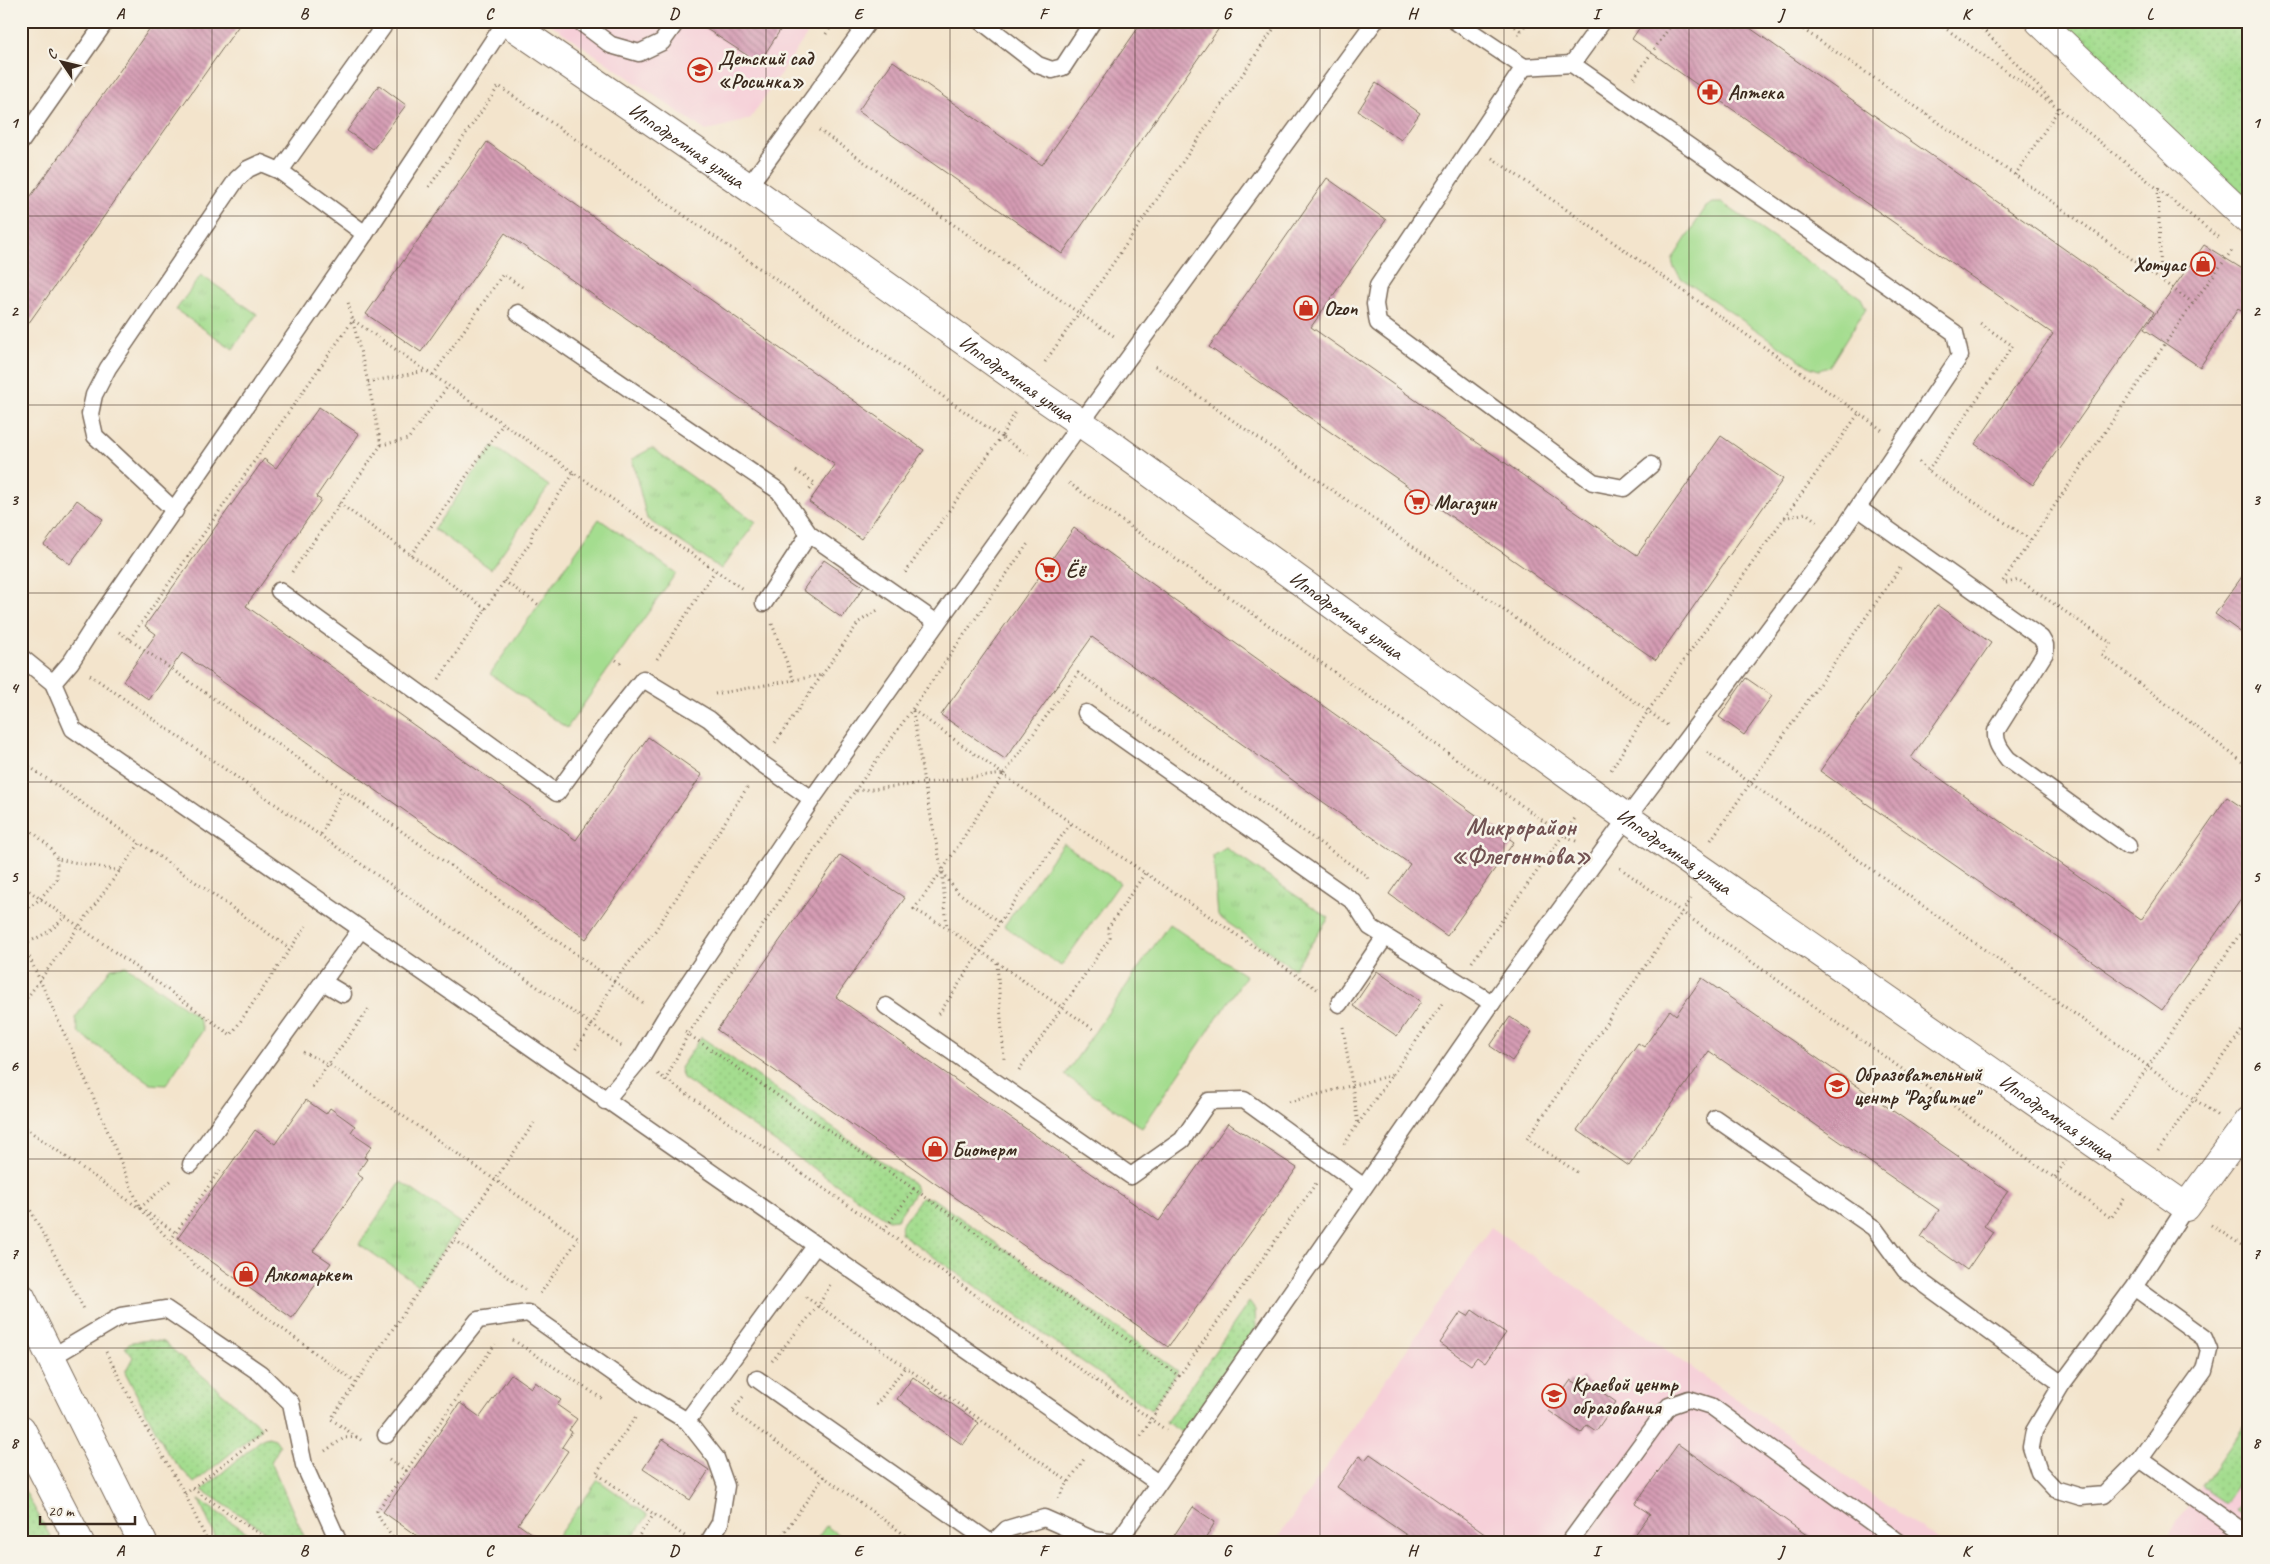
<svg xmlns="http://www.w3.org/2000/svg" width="2270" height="1564" viewBox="0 0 2270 1564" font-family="Caveat,sans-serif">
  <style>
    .built { fill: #f6cfd8 }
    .grass { fill: url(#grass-dots); stroke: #708456 }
    .park { fill: url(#park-tufts); stroke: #708456 }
    .pitch { fill: #a4dd8f; stroke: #708456 }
    .building { fill: url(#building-back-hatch) }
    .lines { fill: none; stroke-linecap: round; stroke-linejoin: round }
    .lane-casing { stroke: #7b6b5b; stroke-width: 19 }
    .street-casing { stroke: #7b6b5b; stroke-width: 30 }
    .primary-casing { stroke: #7b6b5b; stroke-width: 30 }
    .path { stroke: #7b6b5b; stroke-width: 3; stroke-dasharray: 1 4; stroke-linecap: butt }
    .lane { stroke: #fff; stroke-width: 16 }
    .street { stroke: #fff; stroke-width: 28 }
    .primary { stroke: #fff; stroke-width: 28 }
    .grid { fill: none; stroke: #3b2a1e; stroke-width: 1; stroke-opacity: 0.55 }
    .labels { text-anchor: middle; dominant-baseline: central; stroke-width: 5; stroke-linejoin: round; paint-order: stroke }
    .poi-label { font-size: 20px; font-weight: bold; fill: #3b2a1e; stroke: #f7f3e8; text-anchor: start }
    .street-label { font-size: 20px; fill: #3b2a1e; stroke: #f7f3e8 }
    .district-label { font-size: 25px; font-weight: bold; fill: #715252; stroke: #f7f3e8 }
    .neatline { fill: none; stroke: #3b2a1e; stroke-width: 2 }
    .grid-label { font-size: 16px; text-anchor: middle; font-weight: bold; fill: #3b2a1e }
  </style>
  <defs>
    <pattern id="grass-dots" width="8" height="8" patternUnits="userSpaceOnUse" patternTransform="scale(1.25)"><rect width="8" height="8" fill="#a4dd8f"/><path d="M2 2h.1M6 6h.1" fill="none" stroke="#8ebe7b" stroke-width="1.8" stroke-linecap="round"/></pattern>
    <pattern id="park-tufts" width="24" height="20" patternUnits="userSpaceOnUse" patternTransform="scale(1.25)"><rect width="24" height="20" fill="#a4dd8f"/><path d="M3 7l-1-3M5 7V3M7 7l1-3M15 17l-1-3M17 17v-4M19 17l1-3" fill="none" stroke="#8ebe7b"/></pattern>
    <pattern id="building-back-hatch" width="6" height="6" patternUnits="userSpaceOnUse" patternTransform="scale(1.25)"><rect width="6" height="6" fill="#d59cb4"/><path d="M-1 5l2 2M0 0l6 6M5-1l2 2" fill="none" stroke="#ae7f92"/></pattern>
  </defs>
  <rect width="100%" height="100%" fill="#f7f3e8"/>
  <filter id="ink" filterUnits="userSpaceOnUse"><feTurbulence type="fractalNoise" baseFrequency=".02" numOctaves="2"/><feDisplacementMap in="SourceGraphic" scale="10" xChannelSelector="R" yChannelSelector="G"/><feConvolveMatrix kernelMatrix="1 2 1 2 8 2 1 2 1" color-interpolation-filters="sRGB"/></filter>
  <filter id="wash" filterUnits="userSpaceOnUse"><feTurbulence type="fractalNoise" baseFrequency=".0096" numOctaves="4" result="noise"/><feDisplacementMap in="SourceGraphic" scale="20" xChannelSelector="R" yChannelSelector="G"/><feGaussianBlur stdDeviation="1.12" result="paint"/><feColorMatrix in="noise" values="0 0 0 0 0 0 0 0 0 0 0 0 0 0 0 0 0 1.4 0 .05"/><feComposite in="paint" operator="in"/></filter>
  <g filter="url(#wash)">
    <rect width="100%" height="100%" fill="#f3e4cc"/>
    <g class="built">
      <path d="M546 21H816L750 119 706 131Z"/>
      <path d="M1491 1227 1942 1543H1274Z"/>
      <path d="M2249 1419V1543H2163L2202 1486Z"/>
    </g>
    <g class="grass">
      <path d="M2047 21H2238L2249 32V192L2243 200Z"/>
      <path d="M701 1037 914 1184 916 1191 897 1219 888 1220 683 1078 680 1068Z"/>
      <path d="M921 1198H932L1178 1371 1151 1410 900 1233 902 1224Z"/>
      <path d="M1249 1302 1255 1310 1256 1328 1184 1434 1166 1422Z"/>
      <path d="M149 1340 164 1342 262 1428 194 1483 168 1454 125 1372 133 1357 125 1347 132 1342Z"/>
      <path d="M2249 1419V1467L2225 1502 2202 1486Z"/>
      <path d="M268 1437 275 1439 280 1446 271 1462 307 1543H283L202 1490 262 1439Z"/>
      <path d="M21 1484 54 1543H21Z"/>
      <path d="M2249 1492V1519L2236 1510Z"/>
      <path d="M199 1500 263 1543H218Z"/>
    </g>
    <g class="park">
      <path d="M201 275 257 314 233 349 176 310Z"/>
      <path d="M652 448 756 522 721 569 647 519 632 459Z"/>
      <path d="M1226 848 1329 918 1294 969 1218 916 1213 856Z"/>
      <path d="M401 1182 461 1223 419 1285 359 1244Z"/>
      <path d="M598 1480 648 1515 629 1543H553Z"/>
      <path d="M826 1526 850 1543H814Z"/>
    </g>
    <g class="pitch">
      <path d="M1713 203H1722L1861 298 1866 308 1829 367 1819 370 1810 367 1681 278 1674 268 1672 260 1706 207Z"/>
      <path d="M493 446 549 486 491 569 434 529Z"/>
      <path d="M599 519 676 573 567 728 490 674Z"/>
      <path d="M1063 843 1120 883 1061 966 1004 926Z"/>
      <path d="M1169 924 1246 976 1142 1128 1065 1075Z"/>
      <path d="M126 966 198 1017 203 1030 166 1085 151 1084 79 1033 75 1018 111 968Z"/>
    </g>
    <g id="blocks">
      <g class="building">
        <path d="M155 21H242L21 334V210Z"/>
        <path d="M694 21H786L759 63Z"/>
        <path d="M1143 21H1224L1062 254 858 111 893 61 1042 165Z"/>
        <path d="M1644 21H1740L2154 312 2033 485 1975 444 2053 334 1632 39Z"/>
        <path d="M1376 83 1420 113 1401 140 1358 111Z"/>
        <path d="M379 85 406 105 373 149 347 131Z"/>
        <path d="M487 142 924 450 861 539 809 502 835 465 505 233 421 352 366 314Z"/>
        <path d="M1327 178 1386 220 1311 327 1637 555 1721 436 1783 479 1656 660 1209 347Z"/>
        <path d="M2204 245 2249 273V316L2238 309 2200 367 2144 329Z"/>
        <path d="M319 407 359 434 316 497 321 500 246 606 576 840 648 737 702 775 586 939 182 653 149 700 123 681 156 634 145 626 264 459 276 468Z"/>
        <path d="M77 500 103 519 70 564 44 545Z"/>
        <path d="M1074 528 1514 842 1447 936 1389 894 1410 864 1092 637 1005 759 941 715Z"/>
        <path d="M824 560 864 587 842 618 803 590Z"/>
        <path d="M2249 567V638L2215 614Z"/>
        <path d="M1937 605 1991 643 1911 758 2141 920 2227 797 2249 812V887L2162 1010 1820 771Z"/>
        <path d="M1746 678 1772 696 1744 735 1719 717Z"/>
        <path d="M840 855 905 898 836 997 1159 1221 1228 1123 1297 1168 1168 1347 717 1030Z"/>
        <path d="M1377 971 1421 1002 1397 1036 1353 1006Z"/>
        <path d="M1702 978 2008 1191 1984 1226 1993 1232 1967 1270 1921 1237 1939 1210 1709 1051 1629 1166 1577 1130 1638 1043 1644 1047 1670 1010 1676 1015Z"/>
        <path d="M1510 1017 1532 1032 1512 1061 1490 1046Z"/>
        <path d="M306 1100 326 1114 330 1108 355 1126 351 1132 372 1146 364 1157 367 1159 357 1174 363 1178 313 1251 331 1263 292 1318 178 1238 255 1130 275 1144Z"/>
        <path d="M1472 1310 1506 1333 1485 1363 1477 1357 1471 1365 1440 1343 1461 1312 1468 1316Z"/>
        <path d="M511 1374 531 1388 535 1382 561 1400 557 1405 577 1419 569 1430 572 1432 562 1447 568 1451 518 1524 545 1543H427L383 1512 460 1403 480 1417Z"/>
        <path d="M913 1377 979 1423 963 1445 897 1399Z"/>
        <path d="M1582 1378 1616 1402 1596 1431 1587 1425 1581 1433 1549 1411 1571 1380 1578 1384Z"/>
        <path d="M663 1439 709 1470 690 1500 643 1469Z"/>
        <path d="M1678 1444 1818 1543H1629L1650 1514 1635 1504Z"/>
        <path d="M1370 1454 1461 1517 1497 1543H1418L1337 1487 1359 1456 1365 1460Z"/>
        <path d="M1193 1507 1215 1522 1203 1543H1169Z"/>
      </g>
    </g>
  </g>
  <g filter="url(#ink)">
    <use href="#blocks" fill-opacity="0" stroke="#7b6b5b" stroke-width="1"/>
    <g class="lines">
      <g class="lane-casing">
        <g id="lane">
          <path d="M579 21 611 45 639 53 662 42 677 21"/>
          <path d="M981 21 1038 65 1052 70 1063 67 1093 21"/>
          <path d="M1572 64 1603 21"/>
          <path d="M1524 67 1378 286 1375 304 1378 323 1593 482 1624 488 1651 465"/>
          <path d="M21 142 106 21"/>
          <path d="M280 171 383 27"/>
          <path d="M748 187 869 21"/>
          <path d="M518 313 779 491 809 534 937 623"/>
          <path d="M1858 508 2041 638 2045 645V653L1996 731C1995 743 2001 750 2008 759L2128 846"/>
          <path d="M175 511 95 436 90 414 94 395 108 368 237 179 248 169 261 163 280 171 365 234"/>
          <path d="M279 591 557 793 604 728 643 679 709 719 761 763 812 799"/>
          <path d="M764 603 809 534"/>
          <path d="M21 657 53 683 73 729 1158 1483"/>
          <path d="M53 683 71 662 99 618 365 234 506 21"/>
          <path d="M1086 713 1354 902 1370 927 1492 1003"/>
          <path d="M323 982 343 994"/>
          <path d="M1339 1004 1385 937"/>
          <path d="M886 1006 1131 1176 1182 1140 1209 1101 1244 1100 1364 1187"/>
          <path d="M605 1101 641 1058 665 1018 812 799 937 623 1081 423 1375 21"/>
          <path d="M1715 1118 1874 1228 1905 1270 2062 1384"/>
          <path d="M191 1164 361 929"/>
          <path d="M2134 1287 2204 1338 2209 1350 2204 1370 2140 1459 2104 1495 2081 1497 2055 1489 2039 1472 2031 1447 2034 1431 2062 1384 2134 1287 2186 1207"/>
          <path d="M52 1357 121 1316 166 1309 260 1373 291 1403 304 1465 339 1543"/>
          <path d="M757 1379 991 1543"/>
          <path d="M687 1421 816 1245"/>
          <path d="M386 1435 478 1320 528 1313 649 1398 687 1421 716 1458 726 1486 720 1523 708 1543"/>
          <path d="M2140 1459 2249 1536"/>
          <path d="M993 1543 1007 1529 1044 1518 1094 1540 1117 1543 1492 1003 1627 818 1838 537 1960 356 1955 333 1572 64 1524 67 1455 21"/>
          <path d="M1569 1543 1669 1406 1689 1399 1711 1406 1900 1543"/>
        </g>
      </g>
      <g class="street-casing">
        <g id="street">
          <path d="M2039 21 2249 221"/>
          <path id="s1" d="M507 22 748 187 1030 388 1101 437 1627 818 2186 1207 2249 1121"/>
        </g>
      </g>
      <g class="primary-casing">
        <g id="primary">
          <path d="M21 1297 143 1543"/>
          <path d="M21 1429 80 1543"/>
        </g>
      </g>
      <g class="path">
        <path d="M1507 21 1521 31"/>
        <path d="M1791 21 2015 175 2193 303 2233 249"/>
        <path d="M1935 21 2059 109 2220 239"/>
        <path d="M1975 21 2054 103"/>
        <path d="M826 34 835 21"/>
        <path d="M1518 35 1528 21"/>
        <path d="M1634 78 1674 21"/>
        <path d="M819 130 1079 313 1279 21"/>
        <path d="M1492 158 1859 413"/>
        <path d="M2015 175 2059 109 2058 107"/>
        <path d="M429 187 499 86 1001 437 905 573"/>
        <path d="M2158 188 2161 280"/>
        <path d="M1045 362 1079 313 1114 336"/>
        <path d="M1155 366 1648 711 1611 770"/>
        <path d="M433 375 503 274 525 289"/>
        <path d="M368 382 426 371"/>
        <path d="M1015 413 1001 437 1028 455"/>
        <path d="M381 445 408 439 448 386"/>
        <path d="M1919 462 1928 471 2031 540"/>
        <path d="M796 471 815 483 808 492"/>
        <path d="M1928 471 2013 346 1977 321"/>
        <path d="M1069 483 1563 835 1578 842"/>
        <path d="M339 503 486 609"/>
        <path d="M1785 517 1859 413 1882 430"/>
        <path d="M411 555 503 424"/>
        <path d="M292 572 381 445 368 382 348 302"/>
        <path d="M504 581 539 605"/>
        <path d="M2003 581 2193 303"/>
        <path d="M2006 583 2019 580 2111 643 2102 655 2249 767"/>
        <path d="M772 624 794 681"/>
        <path d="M119 632 614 981 655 931 748 786"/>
        <path d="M130 639 353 320 744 590"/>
        <path d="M657 659 715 571"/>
        <path d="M616 660 623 665"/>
        <path d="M90 675 592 1025 575 1050"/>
        <path d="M822 675 859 622 878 610"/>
        <path d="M439 679 531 541 532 533 574 473"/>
        <path d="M715 694 822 675 775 743"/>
        <path d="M913 710 1071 823 1320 991"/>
        <path d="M913 711 924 783 942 871 947 928"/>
        <path d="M1667 725 1648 711 1784 518 1806 513 1819 523"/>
        <path d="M1707 752 2218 1116"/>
        <path d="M21 761 140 843"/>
        <path d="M1004 774 1078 673 1367 876 1368 881"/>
        <path d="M855 791 1029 542"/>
        <path d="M21 822 50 847 57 859 120 871"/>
        <path d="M321 834 343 790"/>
        <path d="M1711 840 1900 568"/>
        <path d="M1620 868 2111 1218 2124 1199"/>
        <path d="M943 872 956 891 1000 922"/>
        <path d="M21 885 231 1035 306 926"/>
        <path d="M21 914 40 899 57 879V859"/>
        <path d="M21 939 92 1094 140 1208 170 1241"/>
        <path d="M24 944C40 937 54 930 65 916"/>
        <path d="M1472 962 1576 817"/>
        <path d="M997 963 1004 1059"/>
        <path d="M21 1006 140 843 289 948"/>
        <path d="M939 1014 1000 922 1071 823"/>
        <path d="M1343 1027 1358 1124"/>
        <path d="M685 1032 688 1034 855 791 1004 774 942 871 914 909 947 928 1096 1031"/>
        <path d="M621 1046 592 1025 614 981 645 1004"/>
        <path d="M303 1052 328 1064 579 1238 540 1294"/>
        <path d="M1019 1070 1110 938 1108 928 1145 873"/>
        <path d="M658 1074 884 1230 1166 1430"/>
        <path d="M665 1081 688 1034 914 1189"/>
        <path d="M312 1087 370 1007"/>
        <path d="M1289 1102 1392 1075"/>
        <path d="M2111 1120 2249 921"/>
        <path d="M21 1125 139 1208"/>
        <path d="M1344 1144 1444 1001"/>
        <path d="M2158 1151 2249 1020"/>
        <path d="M220 1170 170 1241 195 1265 355 1382"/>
        <path d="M1577 1172 1527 1139 1691 899"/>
        <path d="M2055 1177 2066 1160"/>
        <path d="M21 1193 84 1309"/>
        <path d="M140 1208 173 1179"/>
        <path d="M145 1211 176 1233"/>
        <path d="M2211 1225 2249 1250"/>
        <path d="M884 1230 914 1189 1179 1376 1139 1439"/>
        <path d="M455 1240 525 1289"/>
        <path d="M806 1297 1069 1482"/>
        <path d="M513 1340 604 1400"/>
        <path d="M106 1352 140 1417 185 1494 208 1543"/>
        <path d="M772 1361 819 1305 830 1285"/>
        <path d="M1179 1376 1317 1182"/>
        <path d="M743 1397 732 1411 916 1543"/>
        <path d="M876 1405 906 1366"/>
        <path d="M635 1418 596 1473 686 1537"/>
        <path d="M361 1440 331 1419 534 1123"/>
        <path d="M325 1451 344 1438 358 1437"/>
        <path d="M389 1459 406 1471 377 1511 380 1519 396 1543"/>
        <path d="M406 1471 495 1344"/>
        <path d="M193 1489 273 1543"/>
        <path d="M185 1494 266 1431"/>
        <path d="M1058 1498 1084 1459"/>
        <path d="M634 1543 654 1514"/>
        <path d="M777 1543 824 1476"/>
      </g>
      <use href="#lane" class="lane"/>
      <use href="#street" class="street"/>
      <use href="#primary" class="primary"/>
    </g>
  </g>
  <path class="grid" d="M212 21V1543M397 21V1543M581 21V1543M766 21V1543M950 21V1543M1135 21V1543M1320 21V1543M1504 21V1543M1689 21V1543M1873 21V1543M2058 21V1543M21 216H2249M21 405H2249M21 593H2249M21 782H2249M21 971H2249M21 1159H2249M21 1348H2249"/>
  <defs>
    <g id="school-ring" transform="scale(1.25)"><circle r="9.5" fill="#f7f3e8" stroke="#c8321e" stroke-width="1.5"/><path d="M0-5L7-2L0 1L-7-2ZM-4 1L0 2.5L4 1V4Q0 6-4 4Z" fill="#c8321e"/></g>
    <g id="pharmacy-ring" transform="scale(1.25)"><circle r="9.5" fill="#f7f3e8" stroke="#c8321e" stroke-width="1.5"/><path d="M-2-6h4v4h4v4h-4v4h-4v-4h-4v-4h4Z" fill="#c8321e"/></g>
    <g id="shop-ring" transform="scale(1.25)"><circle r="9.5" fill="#f7f3e8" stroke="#c8321e" stroke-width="1.5"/><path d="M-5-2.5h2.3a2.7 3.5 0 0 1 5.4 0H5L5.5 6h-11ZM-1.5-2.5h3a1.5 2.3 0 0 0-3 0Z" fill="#c8321e"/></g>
    <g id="supermarket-ring" transform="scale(1.25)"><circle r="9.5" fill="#f7f3e8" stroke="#c8321e" stroke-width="1.5"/><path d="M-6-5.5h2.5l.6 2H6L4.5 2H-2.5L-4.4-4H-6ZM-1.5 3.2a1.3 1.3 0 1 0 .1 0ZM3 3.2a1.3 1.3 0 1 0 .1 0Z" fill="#c8321e"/></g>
  </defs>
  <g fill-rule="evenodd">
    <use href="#school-ring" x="700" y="70"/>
    <use href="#pharmacy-ring" x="1710" y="92"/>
    <use href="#shop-ring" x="2203" y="264"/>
    <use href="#shop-ring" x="1306" y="308"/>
    <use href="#supermarket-ring" x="1417" y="502"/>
    <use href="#supermarket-ring" x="1048" y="570"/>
    <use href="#school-ring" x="1837" y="1086"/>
    <use href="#shop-ring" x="935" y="1149"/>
    <use href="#shop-ring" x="246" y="1274"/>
    <use href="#school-ring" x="1554" y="1396"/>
  </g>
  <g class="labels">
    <g class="poi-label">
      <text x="718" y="58">Детский сад<tspan x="718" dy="23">«Росинка»</tspan></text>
      <text x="1728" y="92">Аптека</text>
      <text x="2186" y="264" text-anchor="end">Хотуас</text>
      <text x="1324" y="308">Ozon</text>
      <text x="1434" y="502">Магазин</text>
      <text x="1066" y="570">Ёё</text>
      <text x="1854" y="1074">Образовательный<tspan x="1854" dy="23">центр "Развитие"</tspan></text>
      <text x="952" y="1149">Биотерм</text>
      <text x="264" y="1274">Алкомаркет</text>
      <text x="1572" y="1384">Краевой центр<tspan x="1572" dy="23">образования</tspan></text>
    </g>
    <g class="street-label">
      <text stroke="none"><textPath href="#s1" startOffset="218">Ипподромная улица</textPath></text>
      <text stroke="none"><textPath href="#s1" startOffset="622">Ипподромная улица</textPath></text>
      <text stroke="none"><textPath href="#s1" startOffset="1028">Ипподромная улица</textPath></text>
      <text stroke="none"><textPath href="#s1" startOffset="1432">Ипподромная улица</textPath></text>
      <text stroke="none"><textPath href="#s1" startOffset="1898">Ипподромная улица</textPath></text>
    </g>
    <g class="district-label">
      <text x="1521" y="827">Микрорайон<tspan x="1521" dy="29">«Флегонтова»</tspan></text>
    </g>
  </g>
  <rect width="2270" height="1564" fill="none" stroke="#f7f3e8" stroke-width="55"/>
  <g transform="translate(62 62) rotate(305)" stroke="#f7f3e8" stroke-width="4" paint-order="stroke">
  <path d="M0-4L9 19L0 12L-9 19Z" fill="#3b2a1e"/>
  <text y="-8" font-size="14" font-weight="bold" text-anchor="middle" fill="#3b2a1e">С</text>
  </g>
  <path d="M40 1516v8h95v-8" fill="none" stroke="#3b2a1e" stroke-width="2.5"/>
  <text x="48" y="1516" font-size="15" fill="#3b2a1e" stroke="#f7f3e8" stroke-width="4" paint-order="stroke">20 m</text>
  <rect x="28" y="28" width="2214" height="1508" class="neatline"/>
  <g class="grid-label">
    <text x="120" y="19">A</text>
    <text x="304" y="19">B</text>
    <text x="489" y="19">C</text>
    <text x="674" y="19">D</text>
    <text x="858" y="19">E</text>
    <text x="1043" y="19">F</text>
    <text x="1227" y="19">G</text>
    <text x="1412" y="19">H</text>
    <text x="1596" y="19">I</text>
    <text x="1781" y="19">J</text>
    <text x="1966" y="19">K</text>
    <text x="2150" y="19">L</text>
    <text x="14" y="128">1</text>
    <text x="2256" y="128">1</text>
    <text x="14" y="316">2</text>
    <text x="2256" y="316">2</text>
    <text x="14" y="505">3</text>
    <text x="2256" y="505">3</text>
    <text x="14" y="693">4</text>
    <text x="2256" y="693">4</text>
    <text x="14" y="882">5</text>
    <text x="2256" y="882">5</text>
    <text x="14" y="1071">6</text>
    <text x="2256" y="1071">6</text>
    <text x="14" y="1259">7</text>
    <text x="2256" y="1259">7</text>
    <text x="14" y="1448">8</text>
    <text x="2256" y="1448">8</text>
    <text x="120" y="1556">A</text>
    <text x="304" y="1556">B</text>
    <text x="489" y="1556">C</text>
    <text x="674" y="1556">D</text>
    <text x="858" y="1556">E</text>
    <text x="1043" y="1556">F</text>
    <text x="1227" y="1556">G</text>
    <text x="1412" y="1556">H</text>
    <text x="1596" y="1556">I</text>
    <text x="1781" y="1556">J</text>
    <text x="1966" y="1556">K</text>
    <text x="2150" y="1556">L</text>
  </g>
</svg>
